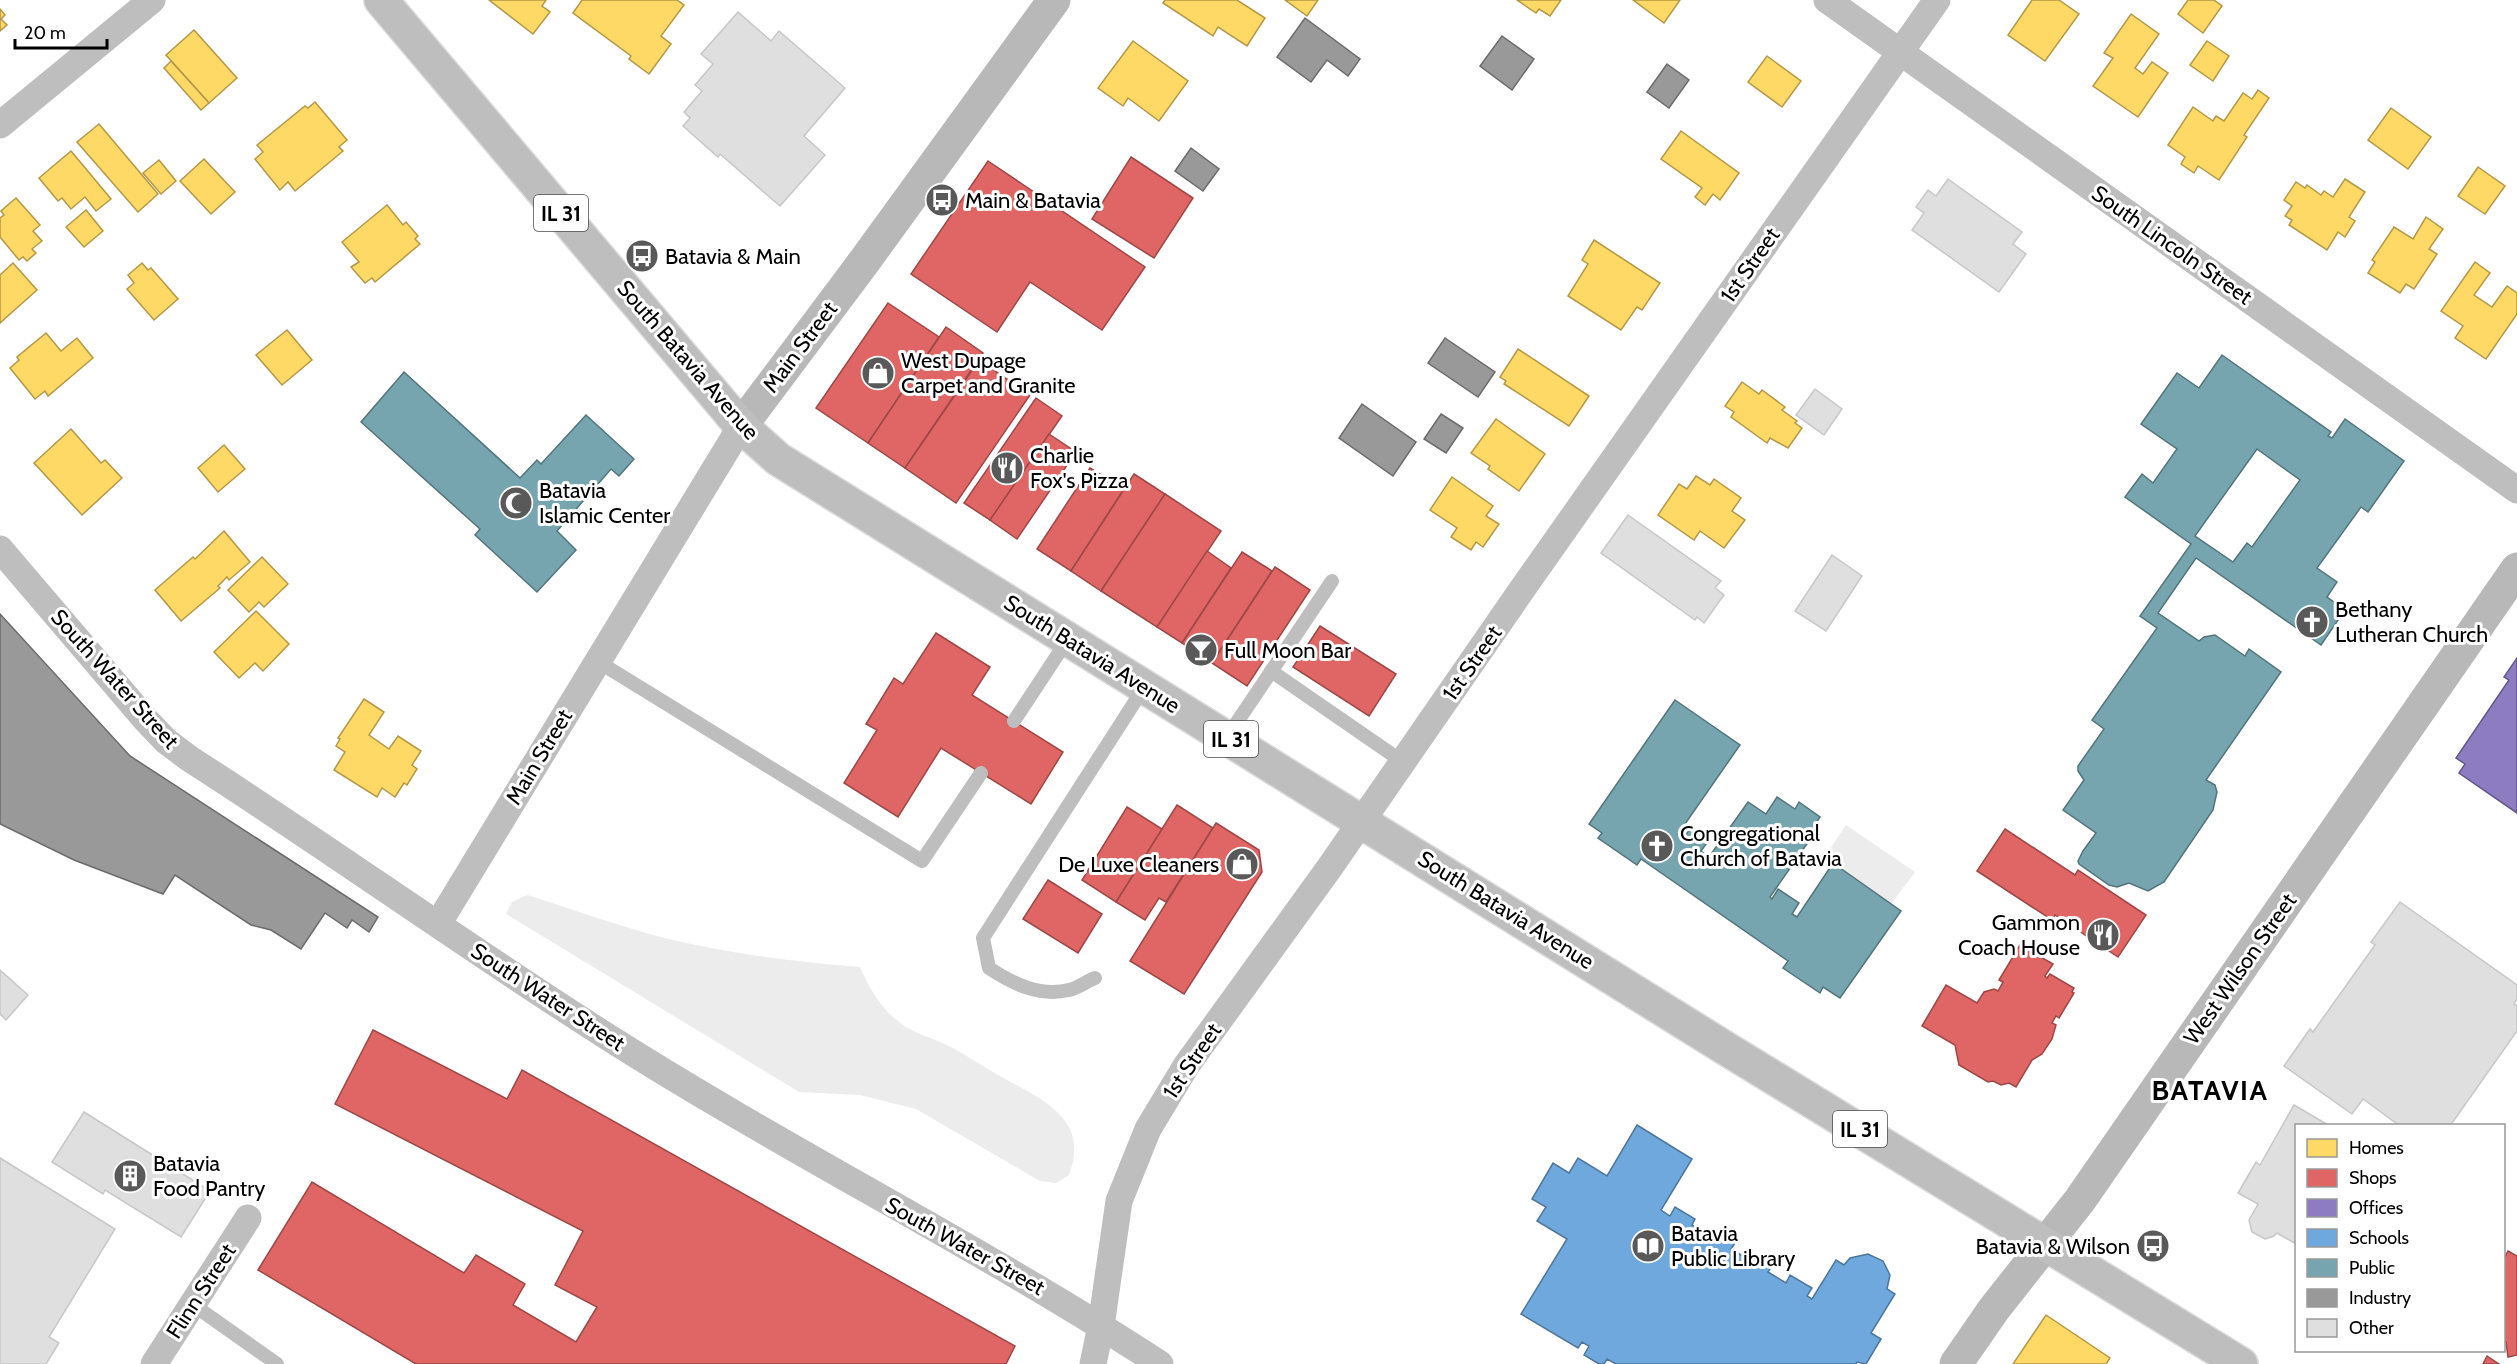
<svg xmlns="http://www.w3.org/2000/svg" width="2517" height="1364" viewBox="0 0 2517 1364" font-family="Cabin,sans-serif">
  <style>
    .green { fill: #ececec }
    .homes { fill: #ffd966; stroke: #b29847; stroke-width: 1.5 }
    .shops { fill: #e06666; stroke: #9d4747; stroke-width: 1.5 }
    .offices { fill: #8e7cc3; stroke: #635788; stroke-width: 1.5 }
    .schools { fill: #6fa8dc; stroke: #4e769a; stroke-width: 1.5 }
    .public { fill: #76a5af; stroke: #53747a; stroke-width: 1.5; fill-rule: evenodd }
    .industry { fill: #999; stroke: #6b6b6b; stroke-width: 1.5 }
    .building { fill: #dfdfdf; stroke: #c7c7c7; stroke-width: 1.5 }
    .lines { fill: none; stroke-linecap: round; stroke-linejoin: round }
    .primary-casing { stroke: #dbdbdb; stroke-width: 36 }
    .service { stroke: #bebebe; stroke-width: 14 }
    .minor { stroke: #bebebe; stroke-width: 27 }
    .secondary { stroke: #b8b8b8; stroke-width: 33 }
    .primary { stroke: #bebebe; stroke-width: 33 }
    .labels { text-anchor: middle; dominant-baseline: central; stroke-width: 6; stroke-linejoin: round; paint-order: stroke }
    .shield { fill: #fff; stroke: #4c4c4c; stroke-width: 1.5 }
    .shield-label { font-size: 21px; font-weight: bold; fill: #000 }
    .poi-label { font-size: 22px; fill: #000; stroke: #fff; text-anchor: start }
    .street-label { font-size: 22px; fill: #000; stroke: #fff }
    .district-label { font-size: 28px; font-weight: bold; letter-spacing: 1.5px; fill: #000; stroke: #fff }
  </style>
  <rect width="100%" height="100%" fill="#fff"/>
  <g class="green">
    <path d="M1846 825 1915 872 1891 904 1824 858Z"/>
    <path d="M527 895C569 908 610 923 653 935 721 953 790 961 860 967 869 988 881 1008 899 1022 911 1032 926 1036 940 1042 961 1051 980 1065 1000 1076 1040 1099 1091 1118 1069 1175L1056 1183 1040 1181 916 1109 860 1095 799 1092 506 914 512 902Z"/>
  </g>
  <g class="homes">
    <path d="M489 0H546L542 6 550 12 533 34Z"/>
    <path d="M582 0H677L684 5 661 36 671 44 649 74 629 59 631 56 573 13Z"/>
    <path d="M1165 0H1237L1265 18 1247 46 1218 27 1213 36 1163 3Z"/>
    <path d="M1285 0H1318L1307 16Z"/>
    <path d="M1517 0H1561L1550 16 1539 9 1536 13Z"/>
    <path d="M1633 0H1680L1664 23Z"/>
    <path d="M2032 0H2059L2079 14 2045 61 2008 35Z"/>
    <path d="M2188 0H2214L2222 6 2203 33 2178 14Z"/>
    <path d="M0 9 5 15 1 19 7 25 0 31Z"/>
    <path d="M2131 14 2159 34 2135 68 2143 74 2152 62 2168 73 2138 117 2093 86 2113 58 2104 53Z"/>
    <path d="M194 30 237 78 209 103 166 55Z"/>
    <path d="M1133 41 1188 81 1159 121 1128 98 1123 106 1098 88Z"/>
    <path d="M2207 41 2229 56 2213 81 2190 65Z"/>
    <path d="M1767 56 1801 81 1782 107 1748 82Z"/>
    <path d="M171 61 209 103 201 110 164 68Z"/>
    <path d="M2258 90 2269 98 2244 135 2247 137 2219 180 2198 166 2194 173 2181 164 2185 157 2168 145 2193 107 2213 121 2216 116 2224 121 2243 93 2252 99Z"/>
    <path d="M315 102 347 140 339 147 343 151 295 191 288 182 280 190 255 159 263 152 257 145 305 106 308 108Z"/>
    <path d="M2391 108 2431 137 2408 169 2368 140Z"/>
    <path d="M99 124 158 194 138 212 77 142Z"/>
    <path d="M1681 131 1739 173 1720 200 1713 194 1705 205 1695 197 1702 188 1661 159Z"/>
    <path d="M71 151 111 199 96 211 85 197 71 209 62 198 58 201 39 178Z"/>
    <path d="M204 159 235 192 211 214 180 181Z"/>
    <path d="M159 160 176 181 161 194 143 173Z"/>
    <path d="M2478 167 2505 186 2485 214 2458 196Z"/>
    <path d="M2345 179 2365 192 2349 217 2355 221 2345 237 2338 232 2327 250 2289 225 2292 220 2285 216 2292 206 2284 200 2296 182 2305 188 2307 185 2321 195 2324 191 2333 197Z"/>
    <path d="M16 198 40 225 33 231 42 241 32 249 36 253 27 261 23 257 19 260 0 237V218L4 215 1 211Z"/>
    <path d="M387 205 403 225 406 222 418 236 415 239 420 244 375 282 372 278 365 283 351 267 359 262 342 242Z"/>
    <path d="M86 210 103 231 84 247 66 227Z"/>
    <path d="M2426 217 2443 229 2429 249 2437 254 2414 289 2406 284 2400 293 2368 273 2375 262 2372 260 2394 227 2413 239Z"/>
    <path d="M1594 240 1660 283 1642 310 1637 307 1621 330 1568 296 1588 264 1582 260Z"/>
    <path d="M2475 262 2490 273 2474 295 2492 307 2507 286 2517 293V314L2486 359 2455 338 2463 326 2441 311Z"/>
    <path d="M13 263 37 290 0 323V275Z"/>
    <path d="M142 263 148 270 151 268 178 299 154 320 127 289 134 283 128 275Z"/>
    <path d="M287 330 312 360 282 385 256 355Z"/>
    <path d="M46 333 61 351 77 338 93 358 48 396 45 391 35 399 10 368 19 360 17 357Z"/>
    <path d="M1518 349 1589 396 1569 426 1504 384 1506 381 1500 377Z"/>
    <path d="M1742 382 1759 394 1762 390 1785 407 1782 410 1797 421 1795 423 1802 428 1788 448 1770 438 1767 443 1731 417 1734 412 1725 406Z"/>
    <path d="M1496 419 1545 454 1519 491 1488 469 1490 466 1471 453Z"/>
    <path d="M71 429 101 463 105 460 122 478 82 515 34 463Z"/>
    <path d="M224 445 245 469 218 492 198 468Z"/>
    <path d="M1696 476 1710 485 1714 479 1741 498 1732 511 1745 520 1724 548 1700 531 1694 540 1658 515 1679 484 1687 489Z"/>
    <path d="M1452 477 1493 506 1486 516 1499 524 1483 547 1476 542 1471 550 1451 537 1457 528 1430 510Z"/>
    <path d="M224 531 250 562 229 580 227 577 218 586 220 588 181 621 155 590 193 557 195 559Z"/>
    <path d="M262 557 288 584 264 607 259 602 249 612 228 590Z"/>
    <path d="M256 611 289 644 263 671 255 663 239 678 214 652Z"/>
    <path d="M364 699 384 712 369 735 389 749 398 736 421 751 412 765 417 769 407 785 404 783 395 797 382 788 377 797 334 770 345 752 336 746 340 739 338 738Z"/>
    <path d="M2046 1315 2110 1358 2106 1364H2013Z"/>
  </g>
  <g class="shops">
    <path d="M1131 157 1193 198 1154 258 1092 219Z"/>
    <path d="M988 161 1145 267 1102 330 1030 282 997 332 911 274Z"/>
    <path d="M888 303 939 337 868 443 816 408Z"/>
    <path d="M946 327 983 353 905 468 868 443Z"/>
    <path d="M979 360 1030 395 956 503 905 468Z"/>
    <path d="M1036 398 1062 416 990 520 964 503Z"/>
    <path d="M1049 434 1076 452 1017 539 990 520Z"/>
    <path d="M1090 468 1124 489 1071 571 1037 549Z"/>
    <path d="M1134 474 1165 494 1101 591 1071 571Z"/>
    <path d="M1165 494 1221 531 1157 627 1101 591Z"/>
    <path d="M1207 551 1231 568 1182 643 1157 627Z"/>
    <path d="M1242 552 1272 571 1212 663 1182 643Z"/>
    <path d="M1275 567 1310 590 1247 686 1212 663Z"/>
    <path d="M1320 626 1396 674 1369 716 1293 667Z"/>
    <path d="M936 633 990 667 972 695 1063 752 1031 804 941 748 898 817 844 783 877 730 866 724 894 678 903 684Z"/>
    <path d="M1177 805 1213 828 1166 902 1159 898 1145 920 1116 902Z"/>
    <path d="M1127 807 1162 829 1116 902 1082 880Z"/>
    <path d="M1216 823 1259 850 1262 872 1184 994 1130 961Z"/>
    <path d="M2005 829 2075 875 2078 870 2146 915 2118 957 2055 915 2052 920 1977 871Z"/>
    <path d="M1048 880 1102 914 1078 953 1023 919Z"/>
    <path d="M2020 945 2053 964 2045 976 2047 978 2050 974 2074 988 2072 992 2074 993 2059 1018 2056 1016 2052 1023 2056 1025 2052 1039 2042 1054 2032 1060 2016 1087 2009 1083 2001 1085 1993 1081 1988 1082 1959 1065 1955 1045 1922 1026 1946 985 1977 1003 1984 992 1994 989 1998 991 2003 982 1999 980Z"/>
    <path d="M373 1030 507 1099 522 1070 1015 1346 1006 1364H416L258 1270 312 1182 464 1273 476 1255 525 1284 513 1305 576 1342 597 1307 555 1285 583 1231 335 1104Z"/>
    <path d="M2508 1251 2517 1256V1355L2508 1357 2506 1342 2504 1341V1259Z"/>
    <path d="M2487 1356 2499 1364H2483Z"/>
  </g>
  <path class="offices" d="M2517 658V813L2459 773 2465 764 2456 758 2509 680 2504 677Z"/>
  <path class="schools" d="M1637 1125 1692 1159 1661 1210 1670 1216 1675 1207 1695 1219 1692 1225 1708 1235 1712 1229 1735 1243 1731 1249 1746 1258 1750 1252 1773 1265 1768 1272 1786 1283 1790 1275 1812 1288 1807 1296 1812 1299 1836 1260 1844 1265 1850 1258 1868 1254 1883 1261 1890 1275 1887 1289 1895 1294 1871 1333 1881 1339 1866 1364 1857 1362 1856 1364H1616L1607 1359 1604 1364H1599L1584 1355 1589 1346 1582 1342 1578 1348 1521 1314 1567 1239 1537 1221 1546 1207 1532 1199 1553 1163 1569 1173 1578 1158 1607 1176Z"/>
  <g class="public">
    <path d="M2222 355 2331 432 2328 436 2332 438 2345 419 2404 461 2368 512 2361 507 2317 568 2337 582 2327 597 2345 610 2321 645 2196 558 2158 613 2199 641 2204 637 2215 635 2245 656 2249 649 2281 672 2206 780 2215 785 2217 792 2213 810 2164 882 2148 891 2129 883 2117 887 2109 885 2079 864 2078 861 2083 851 2096 833 2063 810 2084 780 2078 771V766L2104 729 2092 720 2157 628 2140 616 2191 544 2125 497 2142 474 2153 483 2177 449 2141 424 2177 373 2199 388ZM2257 449 2300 480 2252 547 2247 543 2233 562 2195 536Z"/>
    <path d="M404 372 520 478 537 460 541 464 586 415 634 459 619 476 611 469 557 531 576 550 537 592 475 535 480 529 361 422Z"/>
    <path d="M1675 700 1740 745 1678 834 1684 838 1690 828 1709 840 1701 851 1709 857 1748 802 1766 814 1777 797 1795 809 1799 802 1820 817 1814 826 1818 828 1770 897 1772 899 1778 889 1799 903 1792 914 1797 917 1833 863 1901 911 1840 998 1823 987 1820 993 1783 968 1788 961 1641 859 1637 865 1598 838 1602 833 1589 824Z"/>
  </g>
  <g class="industry">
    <path d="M1305 18 1360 59 1348 76 1327 60 1311 82 1277 57Z"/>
    <path d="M1502 36 1534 59 1512 90 1480 66Z"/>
    <path d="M1667 64 1689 80 1669 108 1647 92Z"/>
    <path d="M1191 148 1219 169 1203 191 1175 171Z"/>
    <path d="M1445 338 1495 372 1478 397 1428 363Z"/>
    <path d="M1362 404 1416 442 1393 476 1339 438Z"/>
    <path d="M1441 414 1463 428 1446 453 1424 439Z"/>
    <path d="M0 614 130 756 378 917 369 932 352 920 347 928 325 913 301 949 271 930 251 925 175 875 163 894 74 860 0 824Z"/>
  </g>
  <g class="building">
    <path d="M738 12 771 41 779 31 845 88 804 136 825 155 780 206 720 154 718 157 683 126 690 118 684 112 702 91 695 85 713 64 701 54Z"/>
    <path d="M1948 179 2022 232 2013 244 2026 254 1999 292 1912 230 1924 213 1916 207 1928 190 1936 196Z"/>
    <path d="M1815 389 1842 409 1824 435 1796 415Z"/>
    <path d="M1628 515 1721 581 1715 588 1724 595 1704 623 1697 617 1695 620 1601 553Z"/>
    <path d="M1832 555 1862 576 1826 631 1795 611Z"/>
    <path d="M2400 902 2517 985V999L2514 1004 2517 1006V1031L2450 1126H2400L2363 1099 2352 1114 2284 1066 2310 1029 2313 1032 2375 945 2371 942Z"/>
    <path d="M0 970 28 995 6 1020 0 1014Z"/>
    <path d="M2294 1105 2330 1126H2296V1244L2277 1233 2274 1236 2265 1239 2252 1232 2249 1220 2258 1204 2238 1193 2256 1162 2260 1165Z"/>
    <path d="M84 1112 210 1191 181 1237 105 1190 103 1194 52 1162Z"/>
    <path d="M0 1158 115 1229 49 1337 59 1343 46 1364H0Z"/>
    <path d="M2150 1233 2160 1240 2154 1249 2144 1242Z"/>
  </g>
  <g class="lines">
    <g class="primary-casing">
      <path id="primary" d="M381 0 741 426 778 459 1725 1048 2241 1364"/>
    </g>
    <g class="service">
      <path d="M597 661 922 861 981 773"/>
      <path d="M1271 671 1403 762"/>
      <path d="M1014 721 1068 639"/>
      <path d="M1227 737 1332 581"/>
      <path d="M1095 978C1087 981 1078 988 1069 990 1040 997 1013 984 989 968L983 938 1145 686"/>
      <path d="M192 1304 277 1364"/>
    </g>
    <g class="minor">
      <path d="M1827 0 2517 490"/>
      <path d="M0 125 152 0"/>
      <path d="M0 549 146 720 166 741 190 759C332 850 469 949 611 1039 791 1153 982 1248 1160 1364"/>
      <path d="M438 924 741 426"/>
      <path d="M154 1364 248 1218"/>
      <path d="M1093 1364 1101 1326 1119 1201 1148 1129 1186 1066 1330 867 1523 588 1937 0"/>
    </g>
    <g class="secondary">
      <path d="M741 426 866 259 1054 0"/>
      <path d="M1956 1364 1994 1309 2080 1200 2517 569"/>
    </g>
    <use href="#primary" class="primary"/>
  </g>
  <defs>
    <g id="bus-disc" transform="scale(1.725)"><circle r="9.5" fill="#595959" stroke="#fff"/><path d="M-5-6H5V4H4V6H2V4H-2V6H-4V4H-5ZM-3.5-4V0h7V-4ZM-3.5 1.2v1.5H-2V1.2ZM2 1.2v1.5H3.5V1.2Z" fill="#fff"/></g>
    <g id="shop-disc" transform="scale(1.725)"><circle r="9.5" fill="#595959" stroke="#fff"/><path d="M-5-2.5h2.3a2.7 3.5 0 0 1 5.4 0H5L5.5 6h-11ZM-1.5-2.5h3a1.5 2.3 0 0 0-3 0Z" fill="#fff"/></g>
    <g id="restaurant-disc" transform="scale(1.725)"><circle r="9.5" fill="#595959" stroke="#fff"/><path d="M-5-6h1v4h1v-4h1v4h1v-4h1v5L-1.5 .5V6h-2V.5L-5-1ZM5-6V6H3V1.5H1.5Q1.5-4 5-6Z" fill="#fff"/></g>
    <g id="mosque-disc" transform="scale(1.725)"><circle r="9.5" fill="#595959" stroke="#fff"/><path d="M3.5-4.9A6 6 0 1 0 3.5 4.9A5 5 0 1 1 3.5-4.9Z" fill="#fff"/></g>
    <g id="church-disc" transform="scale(1.725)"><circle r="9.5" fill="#595959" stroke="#fff"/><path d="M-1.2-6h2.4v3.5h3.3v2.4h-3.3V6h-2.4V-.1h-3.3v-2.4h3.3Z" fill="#fff"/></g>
    <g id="bar-disc" transform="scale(1.725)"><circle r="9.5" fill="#595959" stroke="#fff"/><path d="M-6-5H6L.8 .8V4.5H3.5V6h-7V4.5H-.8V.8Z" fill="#fff"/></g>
    <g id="building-disc" transform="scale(1.725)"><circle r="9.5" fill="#595959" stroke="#fff"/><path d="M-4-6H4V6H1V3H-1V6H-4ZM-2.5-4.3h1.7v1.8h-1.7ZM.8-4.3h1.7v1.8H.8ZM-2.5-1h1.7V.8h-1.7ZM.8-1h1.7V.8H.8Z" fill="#fff"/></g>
    <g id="library-disc" transform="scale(1.725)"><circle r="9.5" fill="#595959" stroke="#fff"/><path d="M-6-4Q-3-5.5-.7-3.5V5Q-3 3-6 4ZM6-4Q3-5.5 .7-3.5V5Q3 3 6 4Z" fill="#fff"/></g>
  </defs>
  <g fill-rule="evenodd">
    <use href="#bus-disc" x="942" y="200"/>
    <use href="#bus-disc" x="642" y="256"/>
    <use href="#shop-disc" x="878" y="373"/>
    <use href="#restaurant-disc" x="1007" y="468"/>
    <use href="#mosque-disc" x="516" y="503"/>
    <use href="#church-disc" x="2312" y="622"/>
    <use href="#bar-disc" x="1201" y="650"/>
    <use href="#church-disc" x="1657" y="846"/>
    <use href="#shop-disc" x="1242" y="864"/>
    <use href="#restaurant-disc" x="2103" y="935"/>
    <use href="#building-disc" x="130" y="1176"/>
    <use href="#library-disc" x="1648" y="1246"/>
    <use href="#bus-disc" x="2153" y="1246"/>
  </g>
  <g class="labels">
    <g class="shield">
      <rect x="534" y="195" width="54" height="36" rx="4.5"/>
      <rect x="1204" y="721" width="54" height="36" rx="4.5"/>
      <rect x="1833" y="1111" width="54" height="36" rx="4.5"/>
    </g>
    <g class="shield-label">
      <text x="561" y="213">IL 31</text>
      <text x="1231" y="739">IL 31</text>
      <text x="1860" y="1129">IL 31</text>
    </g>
    <g class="poi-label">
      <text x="965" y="200">Main &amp; Batavia</text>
      <text x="665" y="256">Batavia &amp; Main</text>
      <text x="901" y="360">West Dupage<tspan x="901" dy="25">Carpet and Granite</tspan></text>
      <text x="1030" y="455">Charlie<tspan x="1030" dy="25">Fox's Pizza</tspan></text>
      <text x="539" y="490">Batavia<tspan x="539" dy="25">Islamic Center</tspan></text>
      <text x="2335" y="609">Bethany<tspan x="2335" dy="25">Lutheran Church</tspan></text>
      <text x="1224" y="650">Full Moon Bar</text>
      <text x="1680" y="833">Congregational<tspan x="1680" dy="25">Church of Batavia</tspan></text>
      <text x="1219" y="864" text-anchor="end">De Luxe Cleaners</text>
      <text x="2080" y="922" text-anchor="end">Gammon<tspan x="2080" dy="25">Coach House</tspan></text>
      <text x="153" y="1163">Batavia<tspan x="153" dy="25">Food Pantry</tspan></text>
      <text x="1671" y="1233">Batavia<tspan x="1671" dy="25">Public Library</tspan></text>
      <text x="2130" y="1246" text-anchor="end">Batavia &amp; Wilson</text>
    </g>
    <g class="street-label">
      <text transform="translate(2172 245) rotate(35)">South Lincoln Street</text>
      <text transform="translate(1750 265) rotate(-55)">1st Street</text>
      <text transform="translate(800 347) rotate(-53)">Main Street</text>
      <text transform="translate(688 360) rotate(49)">South Batavia Avenue</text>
      <text transform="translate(1092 654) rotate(32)">South Batavia Avenue</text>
      <text transform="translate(1472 663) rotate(-55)">1st Street</text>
      <text transform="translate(115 679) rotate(48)">South Water Street</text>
      <text transform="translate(539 757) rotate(-59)">Main Street</text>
      <text transform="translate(1506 910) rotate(32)">South Batavia Avenue</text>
      <text transform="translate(2240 969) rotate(-55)">West Wilson Street</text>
      <text transform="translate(548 997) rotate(33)">South Water Street</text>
      <text transform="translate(1192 1061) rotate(-56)">1st Street</text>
      <text transform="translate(965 1246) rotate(29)">South Water Street</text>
      <text transform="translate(201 1291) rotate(-57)">Flinn Street</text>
    </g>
    <g class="district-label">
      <text x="2210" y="1090">BATAVIA</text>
    </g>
  </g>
  <rect x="2295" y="1124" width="210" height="228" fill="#ffffff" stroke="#999999" stroke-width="1.5"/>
  <rect x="2307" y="1139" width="30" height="18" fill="#ffd966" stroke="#999999" stroke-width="1.5"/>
  <text x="2349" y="1154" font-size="18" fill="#000000">Homes</text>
  <rect x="2307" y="1169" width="30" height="18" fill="#e06666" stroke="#999999" stroke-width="1.5"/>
  <text x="2349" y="1184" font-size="18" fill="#000000">Shops</text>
  <rect x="2307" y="1199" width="30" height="18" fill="#8e7cc3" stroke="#999999" stroke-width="1.5"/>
  <text x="2349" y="1214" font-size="18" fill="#000000">Offices</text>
  <rect x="2307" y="1229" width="30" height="18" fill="#6fa8dc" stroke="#999999" stroke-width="1.5"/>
  <text x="2349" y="1244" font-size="18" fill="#000000">Schools</text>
  <rect x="2307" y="1259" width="30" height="18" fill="#76a5af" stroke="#999999" stroke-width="1.5"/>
  <text x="2349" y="1274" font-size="18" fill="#000000">Public</text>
  <rect x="2307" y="1289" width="30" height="18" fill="#999999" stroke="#999999" stroke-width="1.5"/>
  <text x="2349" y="1304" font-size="18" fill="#000000">Industry</text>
  <rect x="2307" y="1319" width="30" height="18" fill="#dfdfdf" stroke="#999999" stroke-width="1.5"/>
  <text x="2349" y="1334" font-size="18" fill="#000000">Other</text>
  <path d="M15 39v9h92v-9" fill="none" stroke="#000000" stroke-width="3"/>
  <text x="24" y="39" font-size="18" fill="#000000" stroke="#ffffff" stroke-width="4.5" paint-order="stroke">20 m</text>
</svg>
